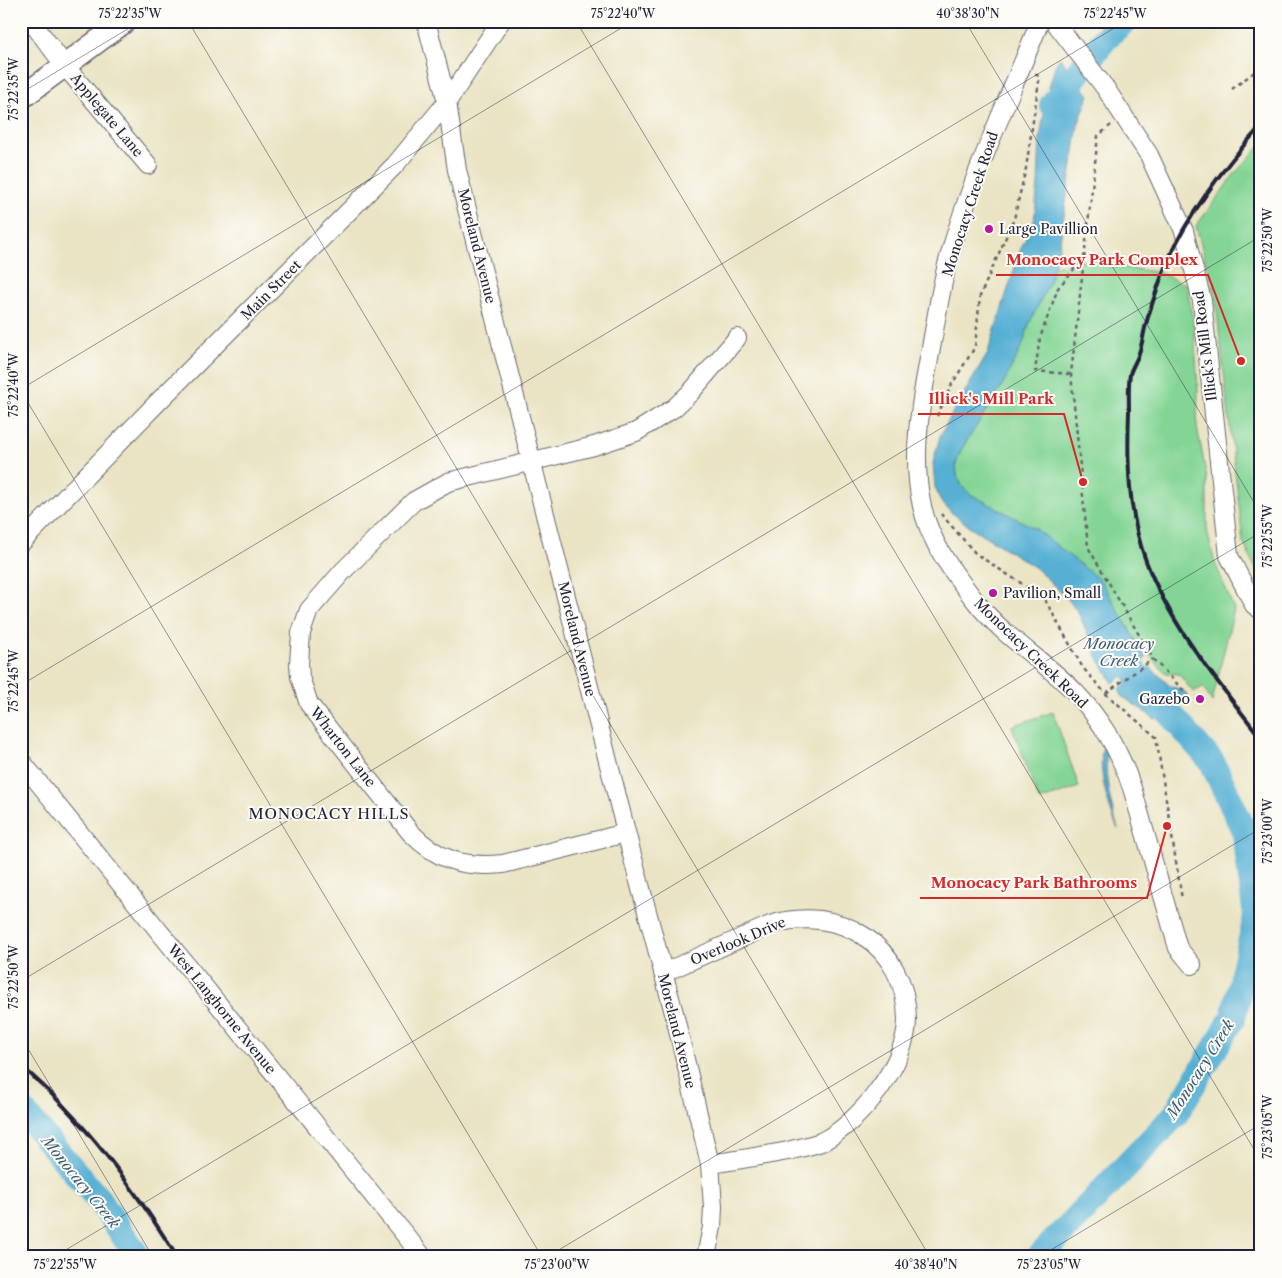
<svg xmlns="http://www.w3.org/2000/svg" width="1282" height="1278" viewBox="0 0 1282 1278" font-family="'Libre Caslon Text',serif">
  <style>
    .green { fill: #84d595; stroke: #537c68 }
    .water { fill: #56b0d4; stroke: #3c6988 }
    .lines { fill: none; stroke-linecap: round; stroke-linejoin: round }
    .river { stroke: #56b0d4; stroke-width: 26 }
    .minor-casing { stroke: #68666b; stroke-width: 20 }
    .major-casing { stroke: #68666b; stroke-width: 25 }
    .path { stroke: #68666b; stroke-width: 2.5; stroke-dasharray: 4 4; stroke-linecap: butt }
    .minor { stroke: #fff; stroke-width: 18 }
    .major { stroke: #fff; stroke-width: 22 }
    .rail { stroke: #22223b; stroke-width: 4 }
    .ticks { fill: none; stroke: #22223b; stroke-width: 1; stroke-opacity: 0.45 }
    .poi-dot { fill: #b5179e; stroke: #fdfcf7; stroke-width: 2 }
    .labels { text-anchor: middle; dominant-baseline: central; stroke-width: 4; stroke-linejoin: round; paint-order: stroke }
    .street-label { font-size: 14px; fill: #22223b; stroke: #fdfcf7 }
    .poi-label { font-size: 14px; fill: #22223b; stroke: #fdfcf7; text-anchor: start }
    .water-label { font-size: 15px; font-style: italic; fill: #375b78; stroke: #fdfcf7 }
    .neighbourhood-label { font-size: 15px; letter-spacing: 1px; fill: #22223b; stroke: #fdfcf7 }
    .leader { fill: none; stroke: #d62828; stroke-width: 2 }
    .callout-dot { fill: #d62828; stroke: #fdfcf7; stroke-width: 2 }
    .callout-label { font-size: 15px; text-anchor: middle; font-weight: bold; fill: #d62828; stroke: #fdfcf7; stroke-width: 4; stroke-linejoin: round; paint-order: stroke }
    .neatline { fill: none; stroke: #22223b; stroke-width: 2 }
    .ticks-label { font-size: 12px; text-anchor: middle; fill: #22223b }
  </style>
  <rect width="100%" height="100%" fill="#fdfcf7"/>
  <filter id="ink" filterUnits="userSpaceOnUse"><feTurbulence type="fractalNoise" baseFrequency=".02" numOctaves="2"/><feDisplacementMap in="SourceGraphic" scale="10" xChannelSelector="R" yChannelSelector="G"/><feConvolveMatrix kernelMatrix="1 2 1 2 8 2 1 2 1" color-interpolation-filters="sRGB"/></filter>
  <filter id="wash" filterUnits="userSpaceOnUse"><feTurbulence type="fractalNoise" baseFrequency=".0096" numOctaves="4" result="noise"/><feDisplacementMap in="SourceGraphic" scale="20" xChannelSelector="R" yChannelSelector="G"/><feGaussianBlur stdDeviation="1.12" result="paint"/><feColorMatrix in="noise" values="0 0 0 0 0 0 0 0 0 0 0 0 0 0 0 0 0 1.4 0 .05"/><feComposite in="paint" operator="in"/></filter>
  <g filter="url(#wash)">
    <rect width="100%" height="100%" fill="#eae4c4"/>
    <g class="green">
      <path d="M1261 145V580L1243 542 1215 294 1196 226 1236 172Z"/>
      <path d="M1088 261 1100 262 1107 266 1158 272 1187 285 1194 328 1198 389 1197 427 1207 478V530L1215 563 1234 609 1212 702 1203 687 1193 692 1179 674 1166 673 1139 646 1102 583 1036 529 970 494 962 486 957 476 956 464 961 450 995 396 1018 353 1029 324 1046 288 1053 266Z"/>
      <path d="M1053 712 1079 787 1039 801 1012 726Z"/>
    </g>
    <g class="water">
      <path d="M1060 58 1089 95 1078 125 1059 248 1049 283 1029 324 1023 344 1002 386 961 450 956 464 957 476 962 486 970 494 1036 529 1101 581 1146 658 1113 683 1098 658 1079 614 1068 599 1036 568 969 526 951 512 941 502 935 487 933 463 940 436 954 410 987 355 1021 248 1034 222 1038 184 1040 137 1047 95 1055 66Z"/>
      <path d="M1150 667 1170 686 1182 690 1186 693 1155 719 1122 696 1119 689Z"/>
      <path d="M1104 743 1108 751C1102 770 1112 810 1118 829 1108 806 1096 768 1104 743Z"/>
    </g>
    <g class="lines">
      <g class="river">
        <path d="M1052 105 1110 33 1125 21"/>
        <path d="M21 1109 99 1200 138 1257"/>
        <path d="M1039 1257 1175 1115 1233 1018 1256 917 1245 833 1212 762 1143 683 1111 640"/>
      </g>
    </g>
  </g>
  <g filter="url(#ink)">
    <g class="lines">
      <g class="minor-casing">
        <g id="minor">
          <path d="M31 21 65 66 148 165"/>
          <path d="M426 21 447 102 457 170 632 855 674 1013 710 1164 713 1207 712 1227 706 1257"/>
          <path d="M1040 21C1008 102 969 181 947 265 939 296 935 328 929 359 920 406 911 459 922 506 930 543 954 574 977 603 1005 638 1043 660 1074 691 1102 720 1121 753 1133 791L1178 948 1192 965"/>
          <path d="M1054 21 1106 89 1149 155 1184 231 1202 301 1229 556 1254 605 1261 610"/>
          <path d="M21 543 156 404 395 165 447 102 501 21"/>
          <path d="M21 761 423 1257"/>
          <path d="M626 833 503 864C463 868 437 860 410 832L309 704 300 677 299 664 301 633 309 610 344 570 414 501 448 482 594 446 636 432 674 408 691 392 737 338"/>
          <path d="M663 973 770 925C838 903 907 945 907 1020 907 1063 859 1124 821 1142 810 1146 799 1148 788 1151 762 1156 736 1160 710 1164"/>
        </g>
      </g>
      <g class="major-casing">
        <path id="major" d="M21 98 125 21"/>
      </g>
      <g class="path">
        <path d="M1232 89 1261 67"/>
        <path d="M1111 125 1098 136 1071 374 1088 547 1153 659 1188 695"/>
        <path d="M1070 374 1035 371 1040 338 1058 288 1082 260"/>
        <path d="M937 416 952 384 975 347 980 296 1014 219 1026 168 1039 81V76L1034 74"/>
        <path d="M941 514 976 554 1044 598 1083 668 1106 694 1156 737 1182 899"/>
        <path d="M1106 693 1153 659"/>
      </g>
      <use href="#minor" class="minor"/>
      <use href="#major" class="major"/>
      <g class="rail">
        <path d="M1261 126C1225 165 1183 221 1164 270 1157 289 1150 308 1145 328 1143 336 1142 345 1139 353 1137 360 1132 367 1130 374 1128 386 1129 400 1129 412 1127 463 1128 512 1146 561 1171 627 1219 683 1261 738"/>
        <path d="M21 1066C84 1119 134 1188 177 1257"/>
        <path d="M1248 1257 1261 1247"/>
      </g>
    </g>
  </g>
  <path class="ticks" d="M188 21 930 1257M576 21 1261 1161M965 21 1261 514M21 93 141 21M21 389 633 21M21 391 542 1257M21 685 1126 21M21 981 1261 236M21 1037 153 1257M54 1257 1261 532M547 1257 1261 828M1039 1257 1261 1124"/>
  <g class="poi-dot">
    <circle cx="989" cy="229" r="5"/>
    <circle cx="993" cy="593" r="5"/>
    <circle cx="1200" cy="699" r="5"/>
  </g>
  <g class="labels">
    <g class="street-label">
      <text transform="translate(107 115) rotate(50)">Applegate Lane</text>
      <text transform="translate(970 204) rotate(-72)">Monocacy Creek Road</text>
      <text transform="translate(477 246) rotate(76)">Moreland Avenue</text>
      <text transform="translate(271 290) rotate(-45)">Main Street</text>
      <text transform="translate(1205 346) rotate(-97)">Illick's Mill Road</text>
      <text transform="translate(577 639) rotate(76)">Moreland Avenue</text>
      <text transform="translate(1031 653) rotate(44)">Monocacy Creek Road</text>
      <text transform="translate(343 747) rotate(52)">Wharton Lane</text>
      <text transform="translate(738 941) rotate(-23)">Overlook Drive</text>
      <text transform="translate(222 1009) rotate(51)">West Langhorne Avenue</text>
      <text transform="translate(677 1031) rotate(76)">Moreland Avenue</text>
    </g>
    <g class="poi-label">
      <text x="999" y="229">Large Pavillion</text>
      <text x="1003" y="593">Pavilion, Small</text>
      <text x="1190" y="699" text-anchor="end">Gazebo</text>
    </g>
    <g class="water-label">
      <text x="1119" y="643">Monocacy<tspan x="1119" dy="17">Creek</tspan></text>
      <text transform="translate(1200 1069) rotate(-58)">Monocacy Creek</text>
      <text transform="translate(81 1182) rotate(51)">Monocacy Creek</text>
    </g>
    <g class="neighbourhood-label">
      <text x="329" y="813">MONOCACY HILLS</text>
    </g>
  </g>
  <path class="leader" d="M1241 361L1208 275H996M1083 482L1064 414H918M1167 826L1147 898H920"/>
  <g class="callout-dot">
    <circle cx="1241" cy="361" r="5"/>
    <circle cx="1083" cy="482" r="5"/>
    <circle cx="1167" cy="826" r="5"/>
  </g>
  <g class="callout-label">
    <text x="1102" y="265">Monocacy Park Complex</text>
    <text x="991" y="404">Illick's Mill Park</text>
    <text x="1034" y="888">Monocacy Park Bathrooms</text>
  </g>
  <rect width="1282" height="1278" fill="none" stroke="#fdfcf7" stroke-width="55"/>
  <rect x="28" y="28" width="1226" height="1222" class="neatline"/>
  <g class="ticks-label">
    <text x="130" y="18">75°22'35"W</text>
    <text x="623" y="18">75°22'40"W</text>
    <text x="968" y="18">40°38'30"N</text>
    <text x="1115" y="18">75°22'45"W</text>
    <text transform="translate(14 89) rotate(-90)" y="4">75°22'35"W</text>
    <text transform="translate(1268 240) rotate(-90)" y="4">75°22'50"W</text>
    <text transform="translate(14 385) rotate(-90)" y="4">75°22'40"W</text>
    <text transform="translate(1268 536) rotate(-90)" y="4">75°22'55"W</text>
    <text transform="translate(14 681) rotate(-90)" y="4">75°22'45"W</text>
    <text transform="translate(1268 831) rotate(-90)" y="4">75°23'00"W</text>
    <text transform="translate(14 977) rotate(-90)" y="4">75°22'50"W</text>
    <text transform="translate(1268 1127) rotate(-90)" y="4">75°23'05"W</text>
    <text x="65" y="1269">75°22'55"W</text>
    <text x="557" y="1269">75°23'00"W</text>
    <text x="926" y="1269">40°38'40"N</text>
    <text x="1049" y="1269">75°23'05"W</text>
  </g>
</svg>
